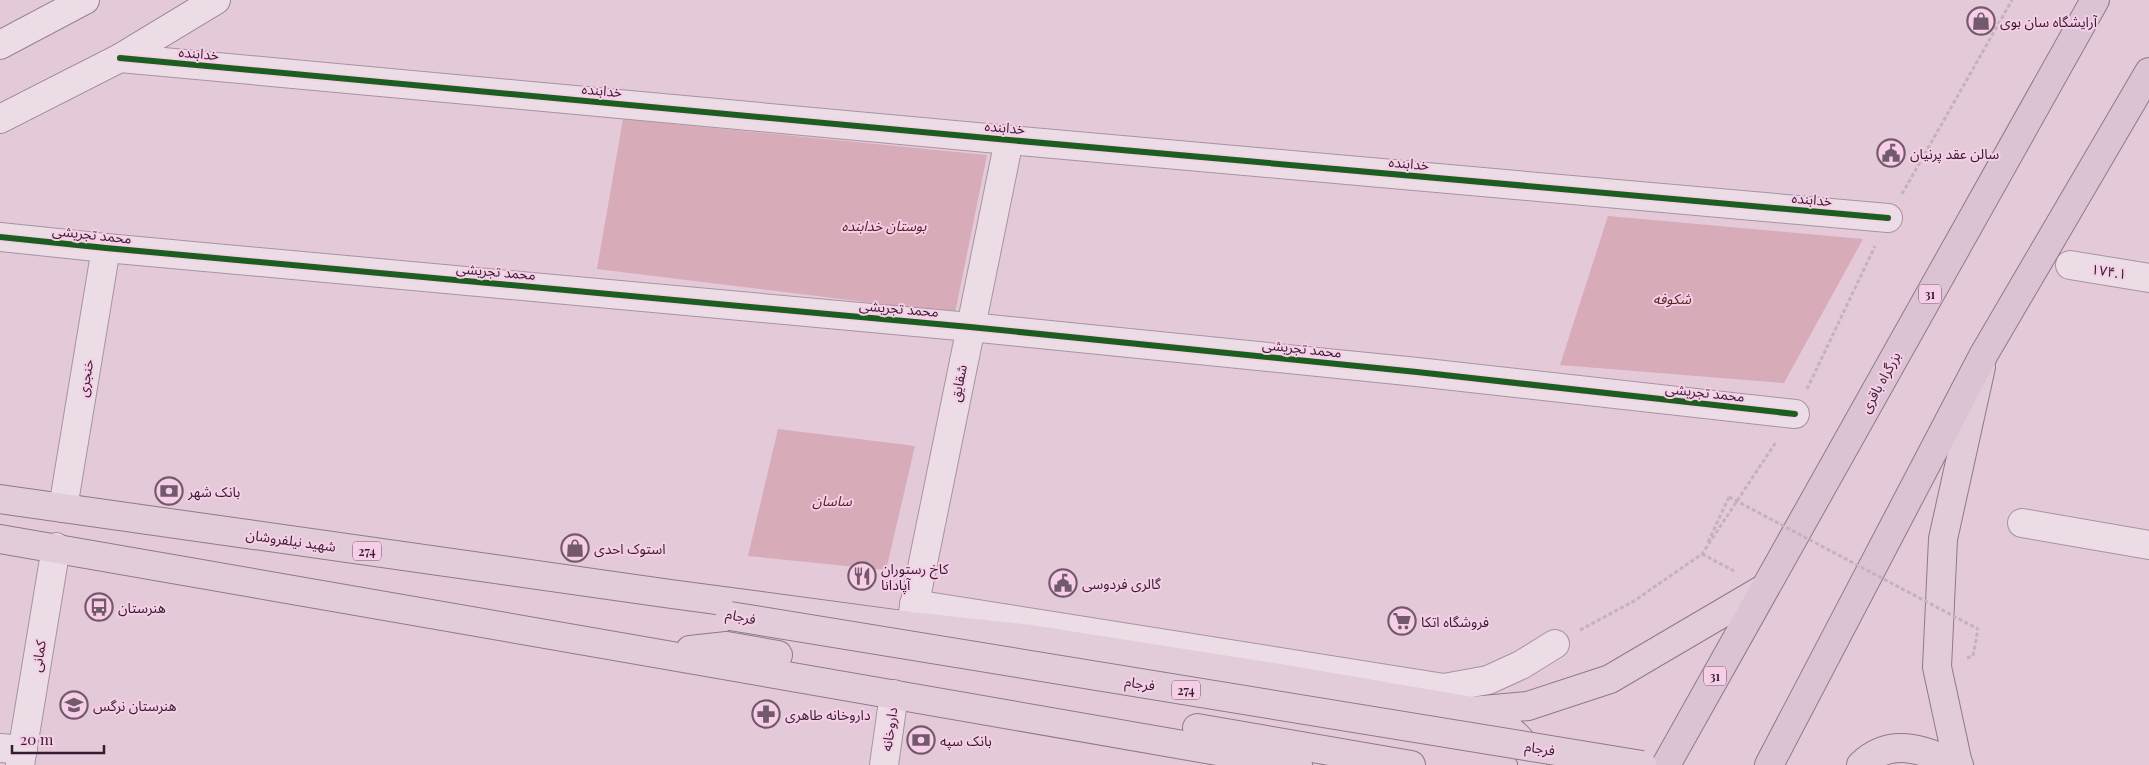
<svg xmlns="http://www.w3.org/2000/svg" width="2149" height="765" viewBox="0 0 2149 765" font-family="'Playfair Display','Noto Sans Arabic',serif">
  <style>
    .green { fill: #d7abb8 }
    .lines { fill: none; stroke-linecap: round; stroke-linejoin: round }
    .minor-casing { stroke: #a893a1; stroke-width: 30 }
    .secondary-casing { stroke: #988392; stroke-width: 30 }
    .primary-casing { stroke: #8e7a88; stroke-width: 30 }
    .trunk-casing { stroke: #8e7a88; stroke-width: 30 }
    .path { stroke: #c3b3be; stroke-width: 3; stroke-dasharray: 4 2.5; stroke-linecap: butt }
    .minor { stroke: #ebdce5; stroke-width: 28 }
    .secondary { stroke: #ebdce5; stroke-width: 28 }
    .primary { stroke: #e3ccda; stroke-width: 28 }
    .trunk { stroke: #dcc3d4; stroke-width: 28 }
    .primary-bridge-casing { stroke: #8e7a88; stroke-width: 30; stroke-linecap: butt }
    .path-bridge { stroke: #c3b3be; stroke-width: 3; stroke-dasharray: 4 2.5; stroke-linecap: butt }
    .primary-bridge { stroke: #e3ccda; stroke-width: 28 }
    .cycleway-casing { stroke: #f6cee6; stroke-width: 9 }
    .cycleway { stroke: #1b5e20; stroke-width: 6 }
    .labels { text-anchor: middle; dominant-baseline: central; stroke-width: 4; stroke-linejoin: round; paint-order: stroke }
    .shield { fill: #f6cee6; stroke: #705168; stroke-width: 1 }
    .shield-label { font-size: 12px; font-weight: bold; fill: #361c32 }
    .poi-label { font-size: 14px; fill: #361c32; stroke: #f6cee6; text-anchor: start }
    .street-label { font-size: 14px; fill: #361c32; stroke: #f6cee6 }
    .park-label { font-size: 14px; font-style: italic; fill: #532224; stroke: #f6cee6 }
  </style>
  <rect width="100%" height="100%" fill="#e4c9d9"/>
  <g class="green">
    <path d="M623 119 987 155 955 313 597 269Z"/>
    <path d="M1608 216 1863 239 1784 383 1560 365Z"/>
    <path d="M778 429 915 446 886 570 748 556Z"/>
  </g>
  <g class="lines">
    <g class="minor-casing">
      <g id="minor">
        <path d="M120 58 1009 140 1888 218"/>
        <path d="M0 237 106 248 970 327 1417 372 1795 414"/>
        <path d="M2070 265 2149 278"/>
        <path d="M63 508 106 248"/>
        <path d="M2022 523 2149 545"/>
        <path d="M914 604 1444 688 1488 680 1521 665 1555 644"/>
        <path d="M911 622 1009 140"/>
        <path d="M0 748 23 750"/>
        <path d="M20 765 56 547"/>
        <path d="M884 765 894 694"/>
      </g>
    </g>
    <g class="secondary-casing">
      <g id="secondary">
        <path d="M0 45 85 0"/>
        <path d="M0 119 120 58 216 0"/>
      </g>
    </g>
    <g class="primary-casing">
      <g id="primary">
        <path d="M0 499 671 594 910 626 1031 639 1286 679 1472 711 1528 706 1610 679 1765 588"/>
        <path d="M0 539 1298 765"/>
        <path d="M690 650 727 646 778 655"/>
        <path d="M1472 711C1495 721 1515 728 1527 750 1530 755 1533 759 1532 765"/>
        <path d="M1197 728 1411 765"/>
        <path d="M1958 764 1937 667 1943 539 1981 367"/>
        <path d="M1861 765C1892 735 1925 751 1959 765"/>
      </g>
    </g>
    <g class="trunk-casing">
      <g id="trunk">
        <path d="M1666 765 2095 0"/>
        <path d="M1769 765 1984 354 2149 72"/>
      </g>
    </g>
    <g class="path">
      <path d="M1902 194 2012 0"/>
      <path d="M1807 389 1875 246"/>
      <path d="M1708 542 1729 497"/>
      <path d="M1702 554 1734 571"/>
      <path d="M1580 630 1634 601 1702 554 1776 442"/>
      <path d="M1967 658 1973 656 1978 629"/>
    </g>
    <use href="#minor" class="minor"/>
    <use href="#secondary" class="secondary"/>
    <use href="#primary" class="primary"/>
    <use href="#trunk" class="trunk"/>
    <g class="primary-bridge-casing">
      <path id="primary-bridge" d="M730 616 1642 765"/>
    </g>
    <path class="path-bridge" d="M1729 497 1978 629"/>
    <use href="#primary-bridge" class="primary-bridge"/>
    <g class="cycleway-casing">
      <g id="cycleway">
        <path d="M120 58 1009 140 1888 218"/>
        <path d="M0 237 106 248 970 327 1417 372 1795 414"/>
      </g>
    </g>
    <use href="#cycleway" class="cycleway"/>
  </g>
  <defs>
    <g id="shop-ring" transform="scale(1.4375)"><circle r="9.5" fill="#f6cee6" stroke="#73596c" stroke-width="1.5"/><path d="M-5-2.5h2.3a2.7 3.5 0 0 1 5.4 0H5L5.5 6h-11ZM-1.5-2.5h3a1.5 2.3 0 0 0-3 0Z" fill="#73596c"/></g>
    <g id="civic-ring" transform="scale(1.4375)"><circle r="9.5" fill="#f6cee6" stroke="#73596c" stroke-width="1.5"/><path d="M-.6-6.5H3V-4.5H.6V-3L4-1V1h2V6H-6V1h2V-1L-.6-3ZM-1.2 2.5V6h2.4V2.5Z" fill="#73596c"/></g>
    <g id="bank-ring" transform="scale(1.4375)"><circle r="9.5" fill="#f6cee6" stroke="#73596c" stroke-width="1.5"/><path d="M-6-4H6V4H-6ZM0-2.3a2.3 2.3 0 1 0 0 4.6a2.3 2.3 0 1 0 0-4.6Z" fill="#73596c"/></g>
    <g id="restaurant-ring" transform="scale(1.4375)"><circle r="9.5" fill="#f6cee6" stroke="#73596c" stroke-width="1.5"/><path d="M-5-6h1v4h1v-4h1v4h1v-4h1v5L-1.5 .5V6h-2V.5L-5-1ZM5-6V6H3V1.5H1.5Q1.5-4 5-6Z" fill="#73596c"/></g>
    <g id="bus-ring" transform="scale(1.4375)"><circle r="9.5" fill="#f6cee6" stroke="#73596c" stroke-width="1.5"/><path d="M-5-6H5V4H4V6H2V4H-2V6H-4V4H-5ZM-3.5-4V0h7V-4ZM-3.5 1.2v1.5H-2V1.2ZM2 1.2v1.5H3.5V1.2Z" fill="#73596c"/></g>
    <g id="supermarket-ring" transform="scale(1.4375)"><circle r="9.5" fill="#f6cee6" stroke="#73596c" stroke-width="1.5"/><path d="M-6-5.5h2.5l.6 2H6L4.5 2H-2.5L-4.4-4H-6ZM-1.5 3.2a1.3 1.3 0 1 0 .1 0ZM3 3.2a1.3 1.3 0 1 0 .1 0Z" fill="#73596c"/></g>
    <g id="school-ring" transform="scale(1.4375)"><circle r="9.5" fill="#f6cee6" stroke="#73596c" stroke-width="1.5"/><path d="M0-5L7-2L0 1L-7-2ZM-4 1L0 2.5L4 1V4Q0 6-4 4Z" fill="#73596c"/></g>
    <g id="pharmacy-ring" transform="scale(1.4375)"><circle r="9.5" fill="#f6cee6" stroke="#73596c" stroke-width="1.5"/><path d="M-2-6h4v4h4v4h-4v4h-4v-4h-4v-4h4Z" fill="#73596c"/></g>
  </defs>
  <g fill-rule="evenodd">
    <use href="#shop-ring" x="1981" y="21"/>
    <use href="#civic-ring" x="1891" y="153"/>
    <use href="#bank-ring" x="169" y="491"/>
    <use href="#shop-ring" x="575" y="548"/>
    <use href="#restaurant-ring" x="862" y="576"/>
    <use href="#civic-ring" x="1063" y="583"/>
    <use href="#bus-ring" x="99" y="607"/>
    <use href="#supermarket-ring" x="1402" y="621"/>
    <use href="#school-ring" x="74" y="705"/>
    <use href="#pharmacy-ring" x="766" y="714"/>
    <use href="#bank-ring" x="921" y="740"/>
  </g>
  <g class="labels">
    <g class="shield">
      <rect x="1919" y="284.5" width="22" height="19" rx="4"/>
      <rect x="353" y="541.5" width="28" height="19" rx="4"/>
      <rect x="1704" y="666.5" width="22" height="19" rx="4"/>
      <rect x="1172" y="680.5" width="28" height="19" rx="4"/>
    </g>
    <g class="shield-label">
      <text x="1930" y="294">31</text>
      <text x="367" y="551">274</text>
      <text x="1715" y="676">31</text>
      <text x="1186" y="690">274</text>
    </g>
    <g class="poi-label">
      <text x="2000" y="21">آرایشگاه سان بوی</text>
      <text x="1910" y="153">سالن عقد پرنیان</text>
      <text x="188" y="491">بانک شهر</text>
      <text x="594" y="548">استوک احدی</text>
      <text x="881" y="568">کاخ رستوران<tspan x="881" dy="16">آپادانا</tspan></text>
      <text x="1082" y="583">گالری فردوسی</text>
      <text x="118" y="607">هنرستان</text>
      <text x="1421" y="621">فروشگاه اتکا</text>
      <text x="93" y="705">هنرستان نرگس</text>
      <text x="785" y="714">داروخانه طاهری</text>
      <text x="940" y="740">بانک سپه</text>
    </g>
    <g class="street-label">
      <text transform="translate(199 53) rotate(5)">خدابنده</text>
      <text transform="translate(602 90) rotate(5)">خدابنده</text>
      <text transform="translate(1005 127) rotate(5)">خدابنده</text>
      <text transform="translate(1409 163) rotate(5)">خدابنده</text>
      <text transform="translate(1812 199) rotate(5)">خدابنده</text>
      <text transform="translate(92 234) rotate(6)">محمد تجریشی</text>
      <text transform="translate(496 271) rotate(5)">محمد تجریشی</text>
      <text transform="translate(2109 271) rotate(9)">۱۷۴.۱</text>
      <text transform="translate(899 308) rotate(5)">محمد تجریشی</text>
      <text transform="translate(1302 348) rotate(6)">محمد تجریشی</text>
      <text transform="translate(85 378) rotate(-81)">خنجری</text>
      <text transform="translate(1880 382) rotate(-61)">بزرگراه باقری</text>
      <text transform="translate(958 383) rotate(-79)">شقایق</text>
      <text transform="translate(1705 392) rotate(6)">محمد تجریشی</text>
      <text transform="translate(291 540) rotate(8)">شهید نیلفروشان</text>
      <text transform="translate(741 616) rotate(12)">فرجام</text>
      <text transform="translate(38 656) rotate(-81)">کمانی</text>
      <text transform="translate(1140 683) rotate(9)">فرجام</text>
      <text transform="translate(889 729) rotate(-82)">داروخانه</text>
      <text transform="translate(1540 748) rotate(9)">فرجام</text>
    </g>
    <g class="park-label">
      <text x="884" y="225">بوستان خدابنده</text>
      <text x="1672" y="298">شکوفه</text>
      <text x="832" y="500">ساسان</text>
    </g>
  </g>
  <path d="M12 745v8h92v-8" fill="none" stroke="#361c32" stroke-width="2.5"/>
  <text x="20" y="745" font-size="15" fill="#361c32" stroke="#f6cee6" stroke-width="4" paint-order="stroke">20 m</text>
</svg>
